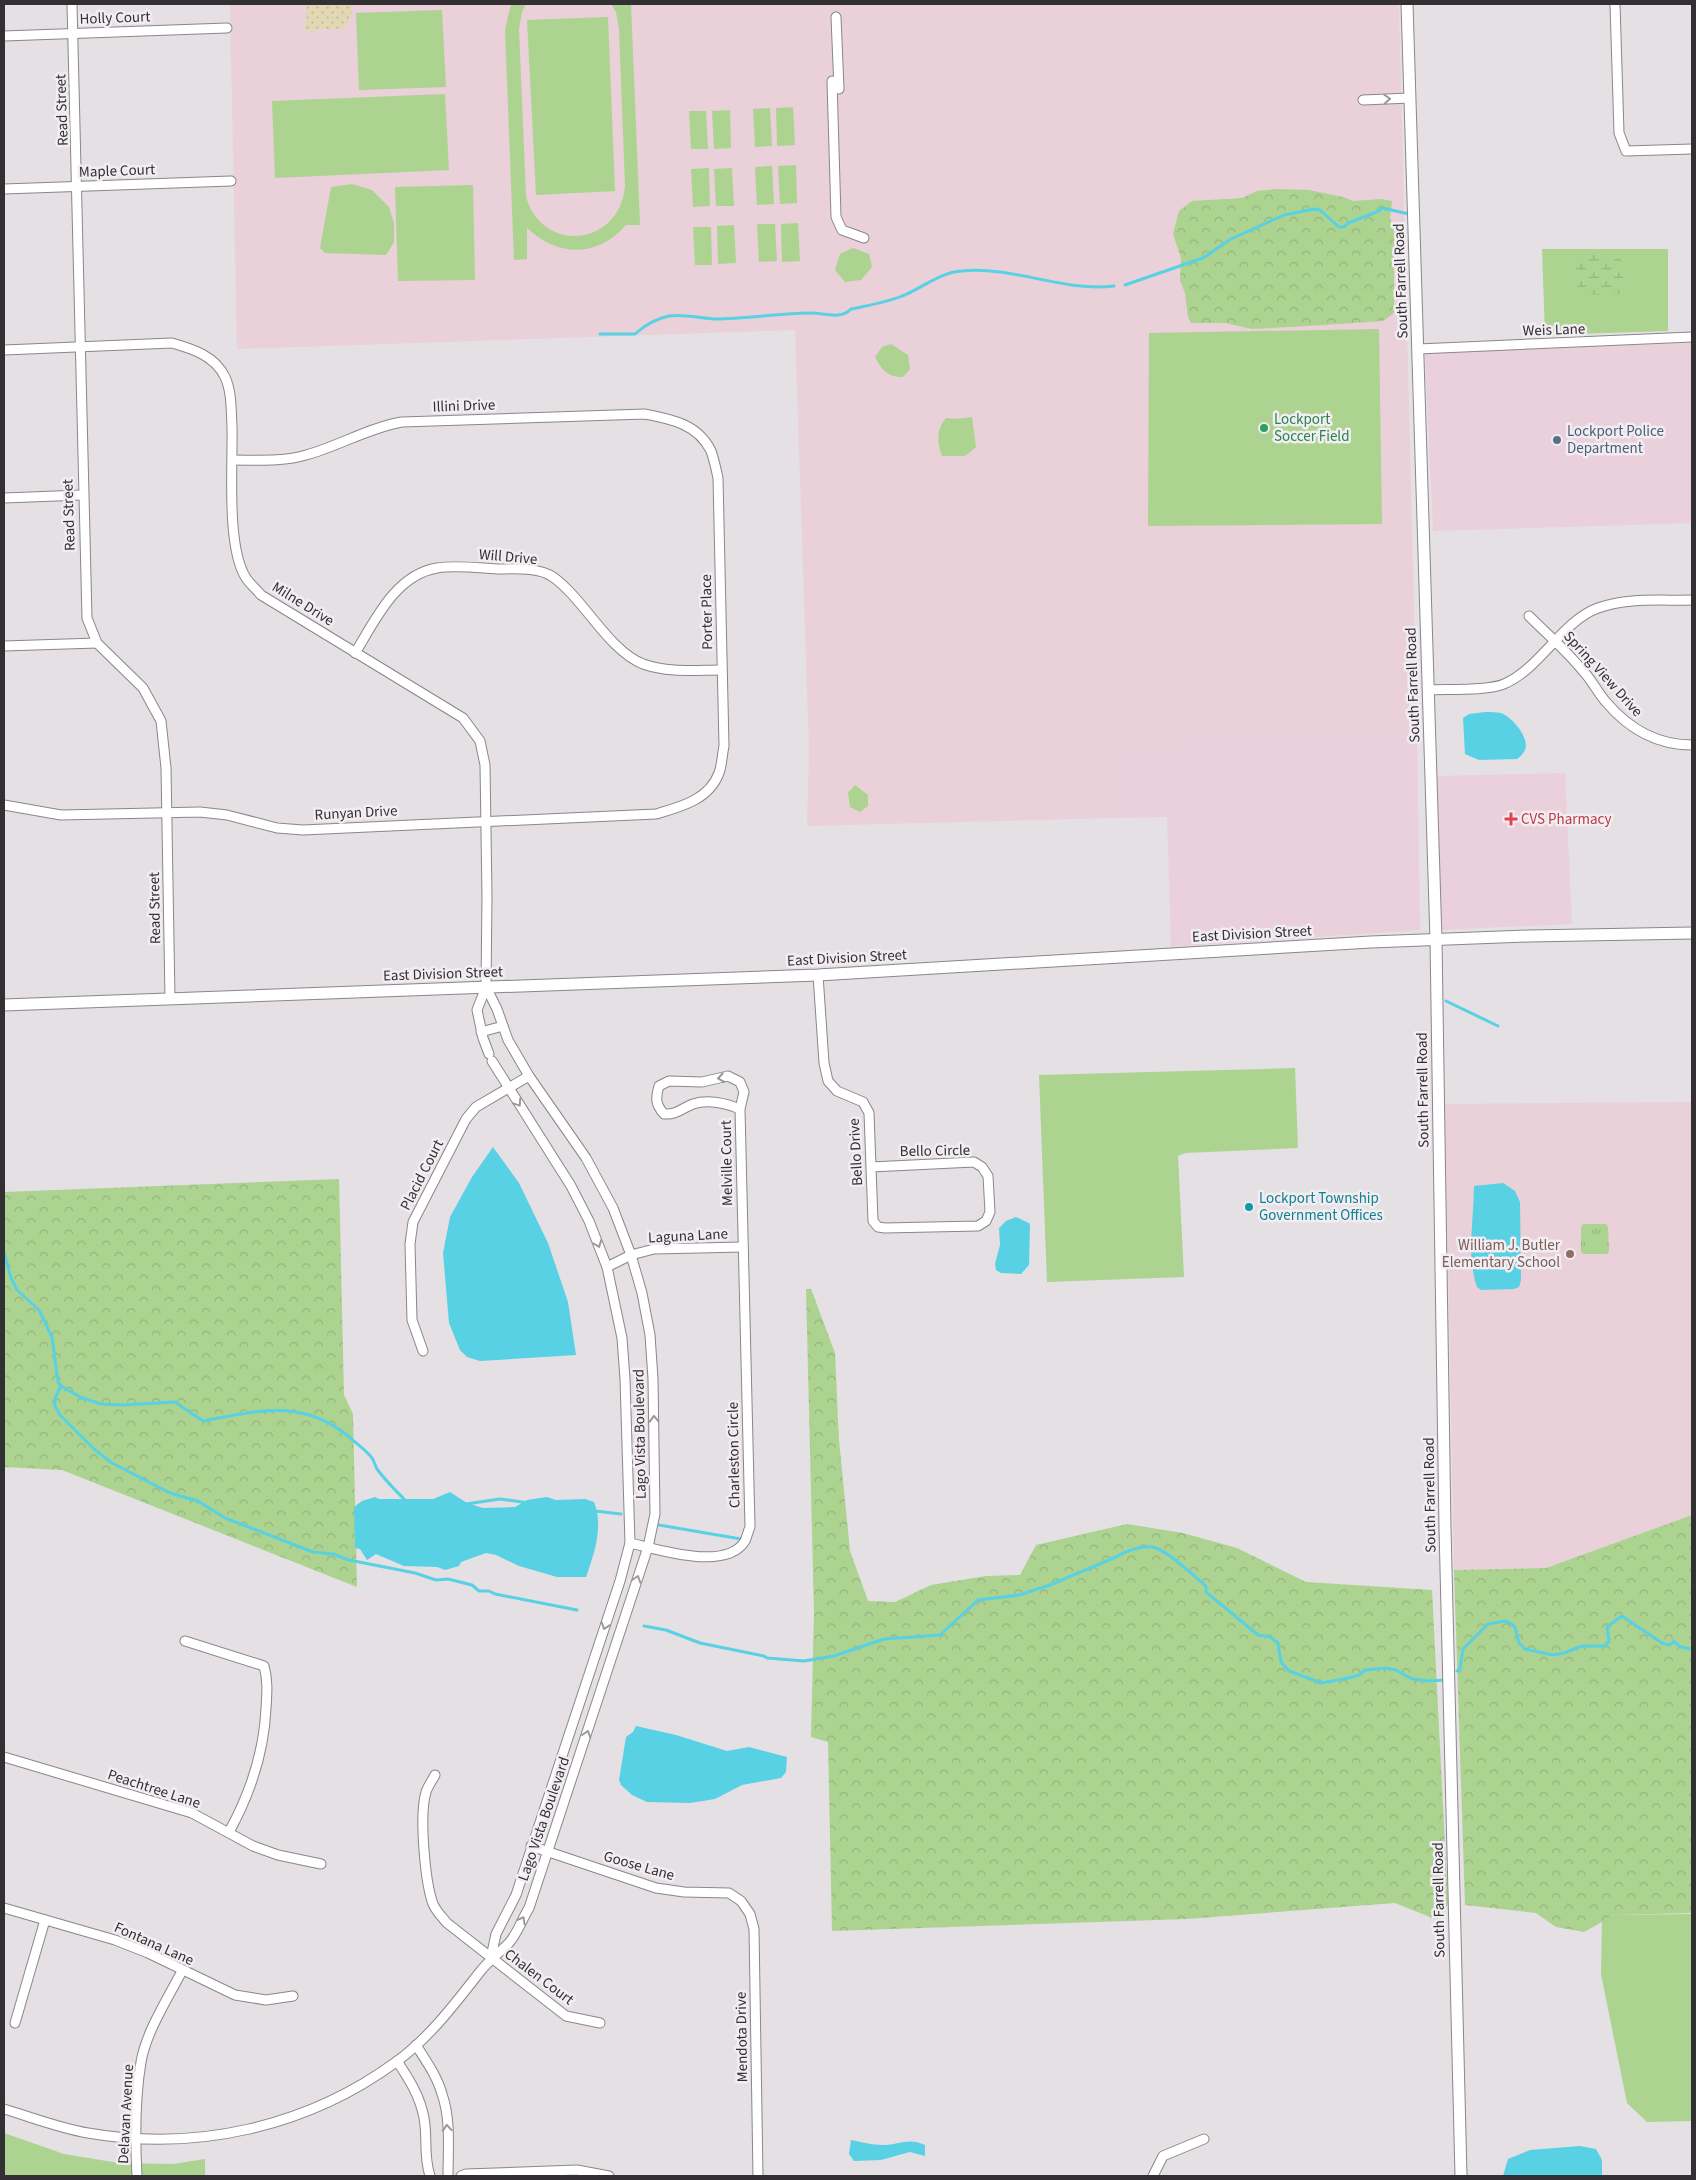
<svg xmlns="http://www.w3.org/2000/svg" width="1696" height="2180" viewBox="0 0 1696 2180" font-family="'Source Sans 3',sans-serif">
  <style>
    .commercial { fill: #e9d0da }
    .education { fill: #e9d0d9 }
    .green { fill: #acd390 }
    .forest { fill: url(#forest-crowns) }
    .wetland { fill: url(#wetland-marsh) }
    .sand { fill: url(#sand-dots) }
    .park { fill: url(#park-tufts) }
    .water { fill: #58d1e5 }
    .lines { fill: none; stroke-linecap: round; stroke-linejoin: round }
    .stream { stroke: #58d1e5; stroke-width: 3 }
    .minor-casing { stroke: #8a868a; stroke-width: 11 }
    .tertiary-casing { stroke: #8a868a; stroke-width: 13 }
    .minor { stroke: #fff; stroke-width: 9 }
    .tertiary { stroke: #fff; stroke-width: 11 }
    .oneway { stroke: #989898 }
    .leisure-dot { fill: #2e9e5b; stroke: #f2edf2; stroke-width: 2 }
    .service-dot { fill: #5c6f8a; stroke: #f2edf2; stroke-width: 2 }
    .health-dot { fill: #e0444e; stroke: #f2edf2; stroke-width: 2 }
    .culture-dot { fill: #0f9aa8; stroke: #f2edf2; stroke-width: 2 }
    .education-dot { fill: #8d6e63; stroke: #f2edf2; stroke-width: 2 }
    .labels { text-anchor: middle; dominant-baseline: central; stroke-width: 5; stroke-linejoin: round; paint-order: stroke }
    .street-label { font-size: 15px; fill: #323032; stroke: #f2edf2 }
    .leisure-label { font-size: 15px; fill: #27864d; stroke: #f2edf2; text-anchor: start }
    .service-label { font-size: 15px; fill: #4e5e75; stroke: #f2edf2; text-anchor: start }
    .health-label { font-size: 15px; fill: #be3a42; stroke: #f2edf2; text-anchor: start }
    .culture-label { font-size: 15px; fill: #0d838f; stroke: #f2edf2; text-anchor: start }
    .education-label { font-size: 15px; fill: #785e54; stroke: #f2edf2; text-anchor: end }
  </style>
  <defs>
    <pattern id="forest-crowns" width="20" height="18" patternUnits="userSpaceOnUse" patternTransform="scale(1.25)"><rect width="20" height="18" fill="#acd390"/><path d="M2 6a3 3 0 1 1 6 0M12 15a3 3 0 1 1 6 0" fill="none" stroke="#94b57d"/></pattern>
    <pattern id="wetland-marsh" width="20" height="14" patternUnits="userSpaceOnUse" patternTransform="scale(1.25)"><rect width="20" height="14" fill="#acd390"/><path d="M1 5h8M5 5V1M11 12h8M15 12V8" fill="none" stroke="#94b57d"/></pattern>
    <pattern id="sand-dots" width="8" height="8" patternUnits="userSpaceOnUse" patternTransform="scale(1.25)"><rect width="8" height="8" fill="#e2d8b3"/><path d="M2 2h.1M6 6h.1" fill="none" stroke="#c2ba9a" stroke-width="1.8" stroke-linecap="round"/></pattern>
    <pattern id="park-tufts" width="24" height="20" patternUnits="userSpaceOnUse" patternTransform="scale(1.25)"><rect width="24" height="20" fill="#acd390"/><path d="M3 7l-1-3M5 7V3M7 7l1-3M15 17l-1-3M17 17v-4M19 17l1-3" fill="none" stroke="#94b57d"/></pattern>
  </defs>
  <rect width="100%" height="100%" fill="#e4e0e4"/>
  <g class="commercial">
    <path d="M1692 343V523L1433 531 1425 353Z"/>
    <path d="M1417 733 1420 930 1171 947 1167 817 1110 818V741Z"/>
    <path d="M1565 773 1572 924 1440 930 1437 776Z"/>
  </g>
  <g class="education">
    <path d="M230 4H1399L1417 733 1110 741V818L807 826 809 748 795 330 237 349Z"/>
    <path d="M1692 1102V1515L1546 1568 1454 1570 1445 1104Z"/>
  </g>
  <g class="green">
    <path d="M511 4H526L522 12 519 29 526 197C543 255 621 246 625 185L619 29 616 12 611 4H631L640 225H626C597 258 558 257 527 228V259L514 260 505 30Z"/>
    <path d="M442 10 446 87 359 90 356 13Z"/>
    <path d="M608 17 615 191 536 195 527 20Z"/>
    <path d="M445 94 449 170 275 178 272 101Z"/>
    <path d="M793 107 795 145 777 146 776 108Z"/>
    <path d="M770 108 772 146 755 147 753 109Z"/>
    <path d="M730 110 731 148 714 149 712 111Z"/>
    <path d="M689 111H706L708 149H691Z"/>
    <path d="M796 165 797 203 780 204 778 166Z"/>
    <path d="M772 166 774 204 757 205 755 167Z"/>
    <path d="M709 168 710 206 693 207 691 169Z"/>
    <path d="M732 168 734 206H716L714 169Z"/>
    <path d="M352 184 372 190 389 207 394 223V242L386 255 325 253 320 248 331 187Z"/>
    <path d="M473 185 475 280 398 281 395 187Z"/>
    <path d="M798 223 800 261 782 262 781 224Z"/>
    <path d="M757 224H775L777 261 759 262Z"/>
    <path d="M734 225 736 263 718 264 717 226Z"/>
    <path d="M693 227H711L712 265H695Z"/>
    <path d="M853 248 869 254 872 267 861 280 845 282 835 270 840 254Z"/>
    <path d="M1542 249H1668V331L1545 335Z"/>
    <path d="M1379 329 1382 524 1148 526 1149 333Z"/>
    <path d="M891 344 908 355 910 369 903 377C887 377 882 370 875 357L882 347Z"/>
    <path d="M972 417 976 447 965 456H942C937 442 936 430 946 418L956 419Z"/>
    <path d="M855 785 868 795V806L860 812 850 807 848 793Z"/>
    <path d="M1295 1068 1298 1148 1185 1153 1178 1156 1184 1277 1047 1282 1039 1075Z"/>
    <path d="M1692 1914V2121L1647 2122 1627 2103 1601 1974 1602 1921 1614 1915Z"/>
    <path d="M4 2133 64 2154 119 2163 173 2164 205 2159V2176H4Z"/>
  </g>
  <g class="forest">
    <path d="M1276 189 1309 190 1343 197 1353 201 1381 199 1392 201 1390 218 1394 232V313L1383 321 1308 326 1252 329 1225 323H1191L1188 317 1185 293 1180 281 1181 258 1173 234 1179 211 1192 201 1242 198 1257 191Z"/>
    <path d="M339 1179 344 1395 353 1414 357 1587 62 1470 4 1467V1192Z"/>
    <path d="M806 1289H811L835 1353 839 1440 850 1551 868 1601 895 1602 931 1585 986 1576 1020 1575 1036 1545 1127 1524 1183 1533 1237 1548 1306 1582 1432 1590 1448 1904 1440 1921 1395 1903 1187 1919 832 1931 828 1742 811 1737 814 1612Z"/>
    <path d="M1692 1515V1913L1614 1915 1584 1932 1556 1927 1536 1913 1465 1905 1454 1570 1546 1568Z"/>
  </g>
  <path class="wetland" d="M1579 252H1608L1623 261V281L1619 294C1608 296 1589 295 1578 292L1574 254Z"/>
  <path class="sand" d="M307 4H352V15L344 29H317L311 32 305 29Z"/>
  <path class="park" d="M1583 1224H1606L1608 1227 1609 1252 1607 1254H1584L1581 1252V1227Z"/>
  <g class="water">
    <path d="M1485 712C1490 712 1496 712 1501 713 1512 717 1530 738 1525 750 1523 754 1520 757 1517 759L1479 760 1465 754 1463 718 1469 714Z"/>
    <path d="M493 1147 519 1183 548 1243 568 1302 576 1355 480 1361 467 1357 460 1350 449 1323 443 1253 450 1217 472 1177Z"/>
    <path d="M1503 1183 1515 1191 1520 1202 1521 1280 1519 1287 1514 1289 1481 1290 1477 1287C1466 1256 1474 1219 1474 1186Z"/>
    <path d="M1016 1217 1029 1223 1030 1226 1029 1265 1021 1274 1001 1273 996 1270 995 1264 1000 1245 999 1228 1006 1221Z"/>
    <path d="M450 1492 467 1503 483 1508 515 1507 527 1500 547 1497 556 1500 585 1499 594 1502C604 1526 594 1554 586 1577H557L519 1566 496 1555 486 1553 461 1562 459 1566 445 1570 437 1567 404 1566 376 1554 367 1560 360 1549 355 1548 354 1507 362 1501 375 1497 379 1499H433Z"/>
    <path d="M636 1726 676 1735 727 1751 749 1747 787 1757 786 1772 781 1778 742 1785 715 1799 690 1803 647 1802 632 1795 621 1785 619 1780 626 1737 633 1732Z"/>
    <path d="M851 2140C862 2142 872 2145 883 2145 898 2145 909 2137 925 2145V2156L910 2152 881 2160 854 2161 849 2154Z"/>
    <path d="M1580 2146 1596 2149 1602 2160V2176H1503L1508 2159 1530 2150Z"/>
  </g>
  <g class="lines">
    <g class="stream">
      <path d="M1125 285 1203 258 1231 239 1284 215 1314 209 1320 210 1339 227H1344L1348 223 1379 211 1382 208 1409 214"/>
      <path d="M600 334H635C645 325 655 319 669 316 684 314 699 318 715 319 747 319 779 313 811 313 824 313 841 320 851 309 870 305 890 302 907 294 924 286 942 272 962 271 1014 266 1062 292 1114 286"/>
      <path d="M1446 1001 1498 1026"/>
      <path d="M4 1252 11 1278 17 1290 39 1310 52 1337 58 1382 61 1386 80 1397 101 1404 123 1405 175 1402 203 1421C257 1411 303 1398 349 1437 357 1444 366 1450 372 1458 374 1461 375 1465 377 1469 385 1480 395 1490 405 1500"/>
      <path d="M61 1386 55 1398V1406L60 1415 94 1449 112 1463 170 1493 198 1501 225 1518 313 1552 333 1554 349 1560 415 1573 436 1580 448 1579 472 1585 479 1591H489L495 1594 577 1610"/>
      <path d="M466 1504 500 1499 529 1503"/>
      <path d="M595 1511 621 1514"/>
      <path d="M659 1525 741 1539"/>
      <path d="M644 1626 666 1630 700 1643 764 1656 767 1658 804 1661 834 1656 884 1639 940 1635 978 1600 1019 1595 1050 1585 1116 1557C1125 1551 1144 1544 1156 1548 1172 1554 1192 1575 1206 1586V1592L1258 1635 1270 1637 1278 1643 1281 1662 1289 1671 1321 1683 1344 1679 1359 1675 1365 1670 1386 1668 1396 1670 1412 1679 1430 1681 1444 1680"/>
      <path d="M1457 1671 1460 1669 1463 1649 1488 1624 1505 1621 1510 1623 1515 1627 1519 1643 1525 1649 1553 1655 1564 1653 1582 1646H1605L1609 1641 1607 1627 1622 1616 1662 1643 1670 1645 1674 1641 1680 1647 1692 1649"/>
    </g>
    <g class="minor-casing">
      <g id="minor">
        <path d="M72 4 87 618 97 643 143 688 161 721 166 768 170 999"/>
        <path d="M1615 4 1619 133 1626 151 1692 149"/>
        <path d="M836 17 839 89"/>
        <path d="M4 36 227 28"/>
        <path d="M832 81 836 217 842 230 864 238"/>
        <path d="M1363 100 1410 98"/>
        <path d="M4 189 231 181"/>
        <path d="M1418 349 1692 337"/>
        <path d="M4 350 172 343C193 349 215 356 225 377 232 392 231 411 232 426 233 465 226 547 246 578 250 584 256 589 261 595L463 718 480 741 485 765 487 897 486 987 477 1010 483 1038 489 1054"/>
        <path d="M4 498 82 495"/>
        <path d="M1529 616C1547 634 1567 651 1583 671 1592 680 1597 692 1606 702 1628 728 1657 745 1692 745"/>
        <path d="M4 646 97 643"/>
        <path d="M355 653C375 621 395 575 437 568 456 565 478 568 497 569 514 569 539 567 553 577 584 599 608 650 643 664 669 673 695 670 722 670"/>
        <path d="M1428 690C1447 689 1488 691 1504 684 1541 668 1562 621 1598 608 1627 597 1662 601 1692 600"/>
        <path d="M4 805 61 815 200 812 227 815 277 828 303 830 656 814C680 807 709 800 719 773 722 765 722 755 724 746L718 478C716 469 714 459 711 451 698 424 671 419 645 414L402 422C368 428 339 446 306 455 283 462 257 460 233 460"/>
        <path d="M818 975 824 1063 828 1081 837 1091 863 1102 869 1113 873 1221 878 1227 885 1228 978 1226 986 1221 990 1212 988 1176 982 1167 974 1162 871 1167"/>
        <path d="M481 1032 503 1026"/>
        <path d="M607 1267 631 1255 654 1249 743 1247"/>
        <path d="M423 1351 412 1320 410 1244 413 1222 466 1119 476 1107 529 1076"/>
        <path d="M630 1543C657 1549 726 1572 745 1541 747 1537 748 1531 750 1527L740 1109 744 1092 740 1082 728 1076 702 1082 669 1081 659 1086C655 1099 656 1105 664 1114 677 1115 682 1108 693 1104 709 1099 725 1103 740 1109"/>
        <path d="M185 1641 264 1666C268 1680 267 1693 266 1708 264 1753 251 1792 229 1832"/>
        <path d="M4 1757 192 1813 253 1846 278 1855 321 1864"/>
        <path d="M435 1775C432 1781 428 1786 426 1792 419 1815 425 1882 433 1904 436 1911 442 1917 447 1923L566 2016 600 2023"/>
        <path d="M531 1846 656 1888 684 1892 729 1893 741 1901 750 1914 754 1929 758 2176"/>
        <path d="M4 1908 115 1940 148 1953 235 1995 266 2000 293 1996"/>
        <path d="M491 1957 496 1934 516 1895 620 1581 630 1543 625 1379 622 1338 607 1267 589 1221 571 1186 492 1061"/>
        <path d="M15 2023 45 1920"/>
        <path d="M416 2045C426 2061 437 2076 442 2094 451 2119 448 2150 448 2176"/>
        <path d="M397 2061C409 2079 420 2096 424 2118 428 2139 423 2154 430 2176"/>
        <path d="M4 2109C31 2117 59 2128 88 2133 196 2152 307 2127 396 2062 429 2038 454 2005 479 1973 489 1960 497 1955 508 1944 517 1935 522 1919 529 1908L648 1547 655 1514 653 1379 650 1335 642 1293 631 1255 613 1208 586 1158 529 1076 508 1040 497 1009 486 987"/>
        <path d="M137 2176C135 2139 135 2098 141 2062 146 2032 168 1998 182 1971"/>
        <path d="M461 2176 466 2174 577 2170 609 2176"/>
        <path d="M1153 2176 1163 2156 1204 2139"/>
      </g>
    </g>
    <g class="tertiary-casing">
      <g id="tertiary">
        <path d="M1407 4 1436 940 1445 1528 1461 2176"/>
        <path d="M4 1005 818 975 1371 942 1529 936 1692 933"/>
      </g>
    </g>
    <use href="#minor" class="minor"/>
    <use href="#tertiary" class="tertiary"/>
  </g>
  <defs><path id="oneway-chevron" d="M-2-3.5L2.5 0L-2 3.5" fill="none" stroke-width="1.6" stroke-linecap="round" stroke-linejoin="round" transform="scale(1.25)"/></defs>
  <g class="oneway">
    <use href="#oneway-chevron" transform="translate(1387 99) rotate(-3)"/>
    <use href="#oneway-chevron" transform="translate(721 1078) rotate(171)"/>
    <use href="#oneway-chevron" transform="translate(518 1103) rotate(56)"/>
    <use href="#oneway-chevron" transform="translate(598 1244) rotate(69)"/>
    <use href="#oneway-chevron" transform="translate(654 1419) rotate(-92)"/>
    <use href="#oneway-chevron" transform="translate(637 1579) rotate(-72)"/>
    <use href="#oneway-chevron" transform="translate(605 1626) rotate(109)"/>
    <use href="#oneway-chevron" transform="translate(587 1734) rotate(-72)"/>
    <use href="#oneway-chevron" transform="translate(522 1920) rotate(-61)"/>
    <use href="#oneway-chevron" transform="translate(447 2128) rotate(-94)"/>
  </g>
  <circle class="leisure-dot" cx="1264" cy="428" r="5"/>
  <circle class="service-dot" cx="1557" cy="440" r="5"/>
  <path class="health-dot" d="M1508.5 811.5h5v5h5v5h-5v5h-5v-5h-5v-5h5z"/>
  <circle class="culture-dot" cx="1249" cy="1207" r="5"/>
  <circle class="education-dot" cx="1570" cy="1254" r="5"/>
  <g class="labels">
    <g class="street-label">
      <text transform="translate(115 18) rotate(-2)">Holly Court</text>
      <text transform="translate(62 110) rotate(-92)">Read Street</text>
      <text transform="translate(117 171) rotate(-2)">Maple Court</text>
      <text transform="translate(1401 281) rotate(-92)">South Farrell Road</text>
      <text transform="translate(1554 330) rotate(-2)">Weis Lane</text>
      <text transform="translate(464 406) rotate(-2)">Illini Drive</text>
      <text transform="translate(69 515) rotate(-92)">Read Street</text>
      <text transform="translate(508 557) rotate(5)">Will Drive</text>
      <text transform="translate(303 604) rotate(32)">Milne Drive</text>
      <text transform="translate(707 612) rotate(-91)">Porter Place</text>
      <text transform="translate(1603 674) rotate(48)">Spring View Drive</text>
      <text transform="translate(1413 685) rotate(-92)">South Farrell Road</text>
      <text transform="translate(356 813) rotate(-3)">Runyan Drive</text>
      <text transform="translate(155 908) rotate(-91)">Read Street</text>
      <text transform="translate(1252 934) rotate(-3)">East Division Street</text>
      <text transform="translate(847 958) rotate(-3)">East Division Street</text>
      <text transform="translate(443 974) rotate(-2)">East Division Street</text>
      <text transform="translate(1423 1090) rotate(-91)">South Farrell Road</text>
      <text transform="translate(935 1151) rotate(-1)">Bello Circle</text>
      <text transform="translate(856 1152) rotate(-93)">Bello Drive</text>
      <text transform="translate(727 1163) rotate(-91)">Melville Court</text>
      <text transform="translate(422 1175) rotate(-63)">Placid Court</text>
      <text transform="translate(688 1236) rotate(-3)">Laguna Lane</text>
      <text transform="translate(640 1434) rotate(-91)">Lago Vista Boulevard</text>
      <text transform="translate(734 1455) rotate(-91)">Charleston Circle</text>
      <text transform="translate(1430 1495) rotate(-91)">South Farrell Road</text>
      <text transform="translate(154 1789) rotate(18)">Peachtree Lane</text>
      <text transform="translate(544 1819) rotate(-71)">Lago Vista Boulevard</text>
      <text transform="translate(639 1866) rotate(16)">Goose Lane</text>
      <text transform="translate(1439 1900) rotate(-91)">South Farrell Road</text>
      <text transform="translate(154 1944) rotate(24)">Fontana Lane</text>
      <text transform="translate(539 1977) rotate(37)">Chalen Court</text>
      <text transform="translate(742 2037) rotate(-91)">Mendota Drive</text>
      <text transform="translate(126 2114) rotate(-87)">Delavan Avenue</text>
    </g>
    <g class="leisure-label">
      <text x="1274" y="419">Lockport<tspan x="1274" dy="17">Soccer Field</tspan></text>
    </g>
    <g class="service-label">
      <text x="1567" y="431">Lockport Police<tspan x="1567" dy="17">Department</tspan></text>
    </g>
    <g class="health-label">
      <text x="1521" y="819">CVS Pharmacy</text>
    </g>
    <g class="culture-label">
      <text x="1259" y="1198">Lockport Township<tspan x="1259" dy="17">Government Offices</tspan></text>
    </g>
    <g class="education-label">
      <text x="1560" y="1245">William J. Butler<tspan x="1560" dy="17">Elementary School</tspan></text>
    </g>
  </g>
  <rect width="1696" height="2180" fill="none" stroke="#323032" stroke-width="10"/>
</svg>
